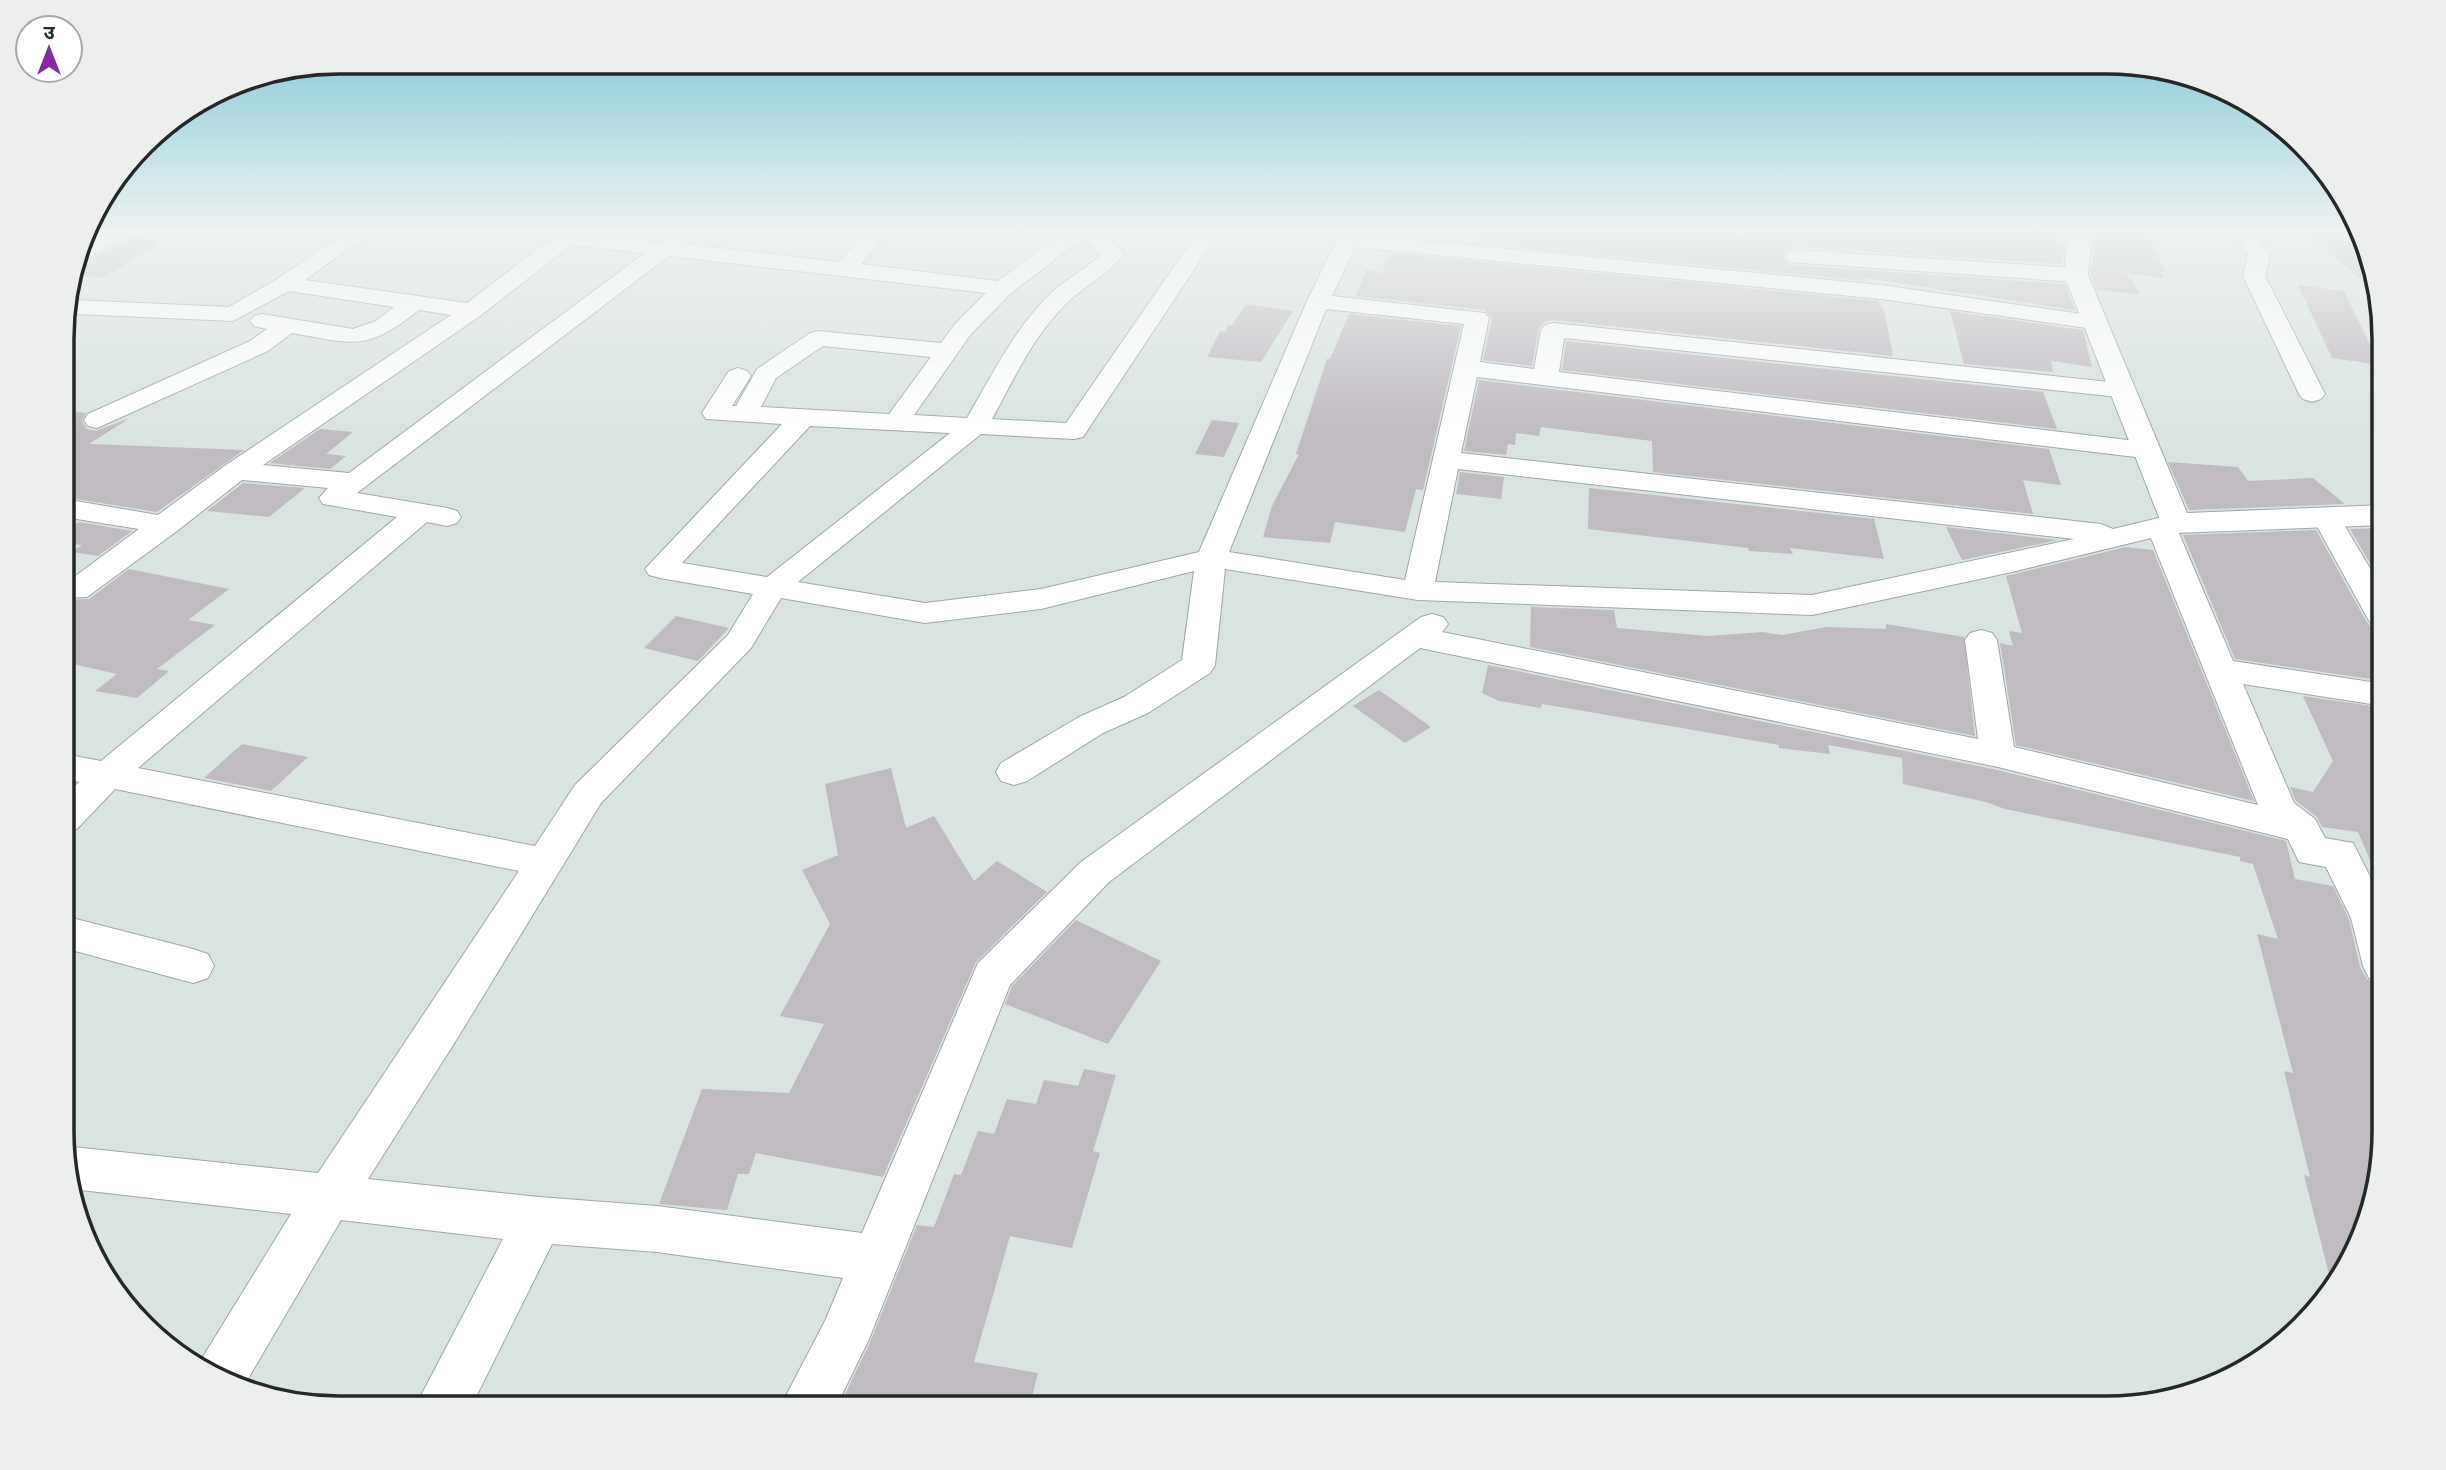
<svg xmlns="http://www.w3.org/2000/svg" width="2446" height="1470" viewBox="0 0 2446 1470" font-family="Jost,'Noto Sans Devanagari',sans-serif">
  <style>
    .building { fill: #c0bac1 }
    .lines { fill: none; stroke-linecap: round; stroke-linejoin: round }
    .minor-casing { stroke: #9ea8a4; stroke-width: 2 }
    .tertiary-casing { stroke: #9ea8a4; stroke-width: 2 }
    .minor { fill: #fff; fill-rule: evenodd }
    .tertiary { fill: #fff; fill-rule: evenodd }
    .rim { fill: none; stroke: #242827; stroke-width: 3.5 }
  </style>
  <rect width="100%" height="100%" fill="#d9e3e0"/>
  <g class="building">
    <path d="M1478 229H1642L1747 234 1745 229H2057L2064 244 2062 264 1797 247 1787 251 1784 258 1789 265 2065 284 2075 310 1866 278 1867 281 1478 244Z"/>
    <path d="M2085 229H2146L2166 272H2161L2164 278 2126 273 2140 294 2097 290 2091 275 2094 243Z"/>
    <path d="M2300 229H2360L2370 250 2379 294Z"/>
    <path d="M130 237 161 239 153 244H160L102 278 72 274 76 262 87 261Z"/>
    <path d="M1391 253 1878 301 1885 314 1893 356 1553 320 1544 322 1539 328 1532 366 1483 360 1492 319 1485 310 1356 296 1366 270 1383 273 1385 259H1390Z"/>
    <path d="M2298 285 2344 291 2380 365 2332 358Z"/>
    <path d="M1246 304 1293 311 1261 362 1207 357 1220 331 1225 332 1228 325 1231 326Z"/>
    <path d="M1950 311 2083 330 2092 367 2051 361 2053 372 1964 364Z"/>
    <path d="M1349 314 1461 326 1423 490 1416 489 1405 532 1335 522 1330 543 1263 537 1272 506 1299 454H1296L1327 359H1330Z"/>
    <path d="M1566 341 2043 392 2057 429 1562 370Z"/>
    <path d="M1479 380 2049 449 2061 485 2023 480 2033 514 1653 472 1652 441 1541 427 1539 436 1516 433 1515 445 1508 444 1506 455 1464 451Z"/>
    <path d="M64 410 86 413 82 421 87 429 96 431 130 418 89 444 244 450 157 512 64 497Z"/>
    <path d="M1212 420 1239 423 1224 457 1195 454Z"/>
    <path d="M320 429 353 432 326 454 346 456 330 469 270 463Z"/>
    <path d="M2168 462 2238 467 2248 481 2313 478 2345 504 2189 510Z"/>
    <path d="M1460 472 1504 477 1501 499 1456 494Z"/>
    <path d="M243 483 305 488 269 517 207 511Z"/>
    <path d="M1589 488 1874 519 1884 559 1790 548 1793 554 1749 551 1748 548 1588 529Z"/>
    <path d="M79 522 132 531 98 556 72 552 82 545 64 543V530Z"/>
    <path d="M1946 527 2058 540 1962 560Z"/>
    <path d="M2384 528V587L2350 529Z"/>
    <path d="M2316 530 2366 621 2372 629 2384 631V681L2235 659 2183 535Z"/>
    <path d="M2126 547 2153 550 2254 801 2016 745 2000 643 2013 646 2009 631 2022 633 2006 576Z"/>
    <path d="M129 569 229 589 188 620 215 625 157 669 169 671 137 698 95 691 117 674 64 662V600L89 599Z"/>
    <path d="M1531 607 1614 610 1617 628 1708 636 1763 632 1782 635 1827 627 1886 629V624L1964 637 1975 736 1530 647Z"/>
    <path d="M676 616 729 628 698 661 644 648Z"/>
    <path d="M1488 665 1997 770 2286 841 2295 879 2333 886 2349 919 2360 967 2367 979 2384 985V1150L2347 1271 2333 1290 2304 1175 2310 1177 2284 1071 2293 1073 2257 934 2278 939 2253 864 2240 861V857L2005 809 1986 802 1903 784 1902 758 1828 745 1830 754 1779 748V745L1584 711 1542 704 1541 708 1499 701 1482 693Z"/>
    <path d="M1379 690 1431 727 1405 743 1353 706Z"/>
    <path d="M2303 696 2384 708V893L2358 832 2322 827 2317 817 2296 801 2290 787 2313 792 2333 761Z"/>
    <path d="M242 744 308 757 271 791 204 778Z"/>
    <path d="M891 768 906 828 934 816 974 881 997 861 1047 892 976 962 883 1177 756 1153 749 1174H738L727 1210 659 1204 702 1089 789 1093 824 1024 780 1016 830 924 802 870 838 855 825 784Z"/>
    <path d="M1076 920 1161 961 1108 1044 1005 1004 1012 986Z"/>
    <path d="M1084 1069 1116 1075 1093 1151 1100 1153 1072 1248 1010 1236 974 1362 1038 1373 1029 1409H838L871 1340 917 1225 934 1227 954 1174 961 1175 978 1131 994 1134 1007 1099 1036 1104 1044 1080 1078 1086Z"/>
  </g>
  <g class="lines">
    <g class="minor-casing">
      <g id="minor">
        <path d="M109 229H135L132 233 86 259 76 260 81 244Z"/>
        <path d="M351 229H375L305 280 467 303 564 229H588L585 234 660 242 677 229H701L684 244 839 262 867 229H889L861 264 998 281 1067 229H1108V237L1124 253C1108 276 1085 285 1066 304 1033 336 1014 379 992 419L1066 423 1200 229H1221L1083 437 1074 439 981 434 798 582 925 603 1041 589 1199 552 1307 301 1342 229H1363L1361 235 1881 285 2102 317 2106 322 2102 327 2094 329 1881 299 1355 247 1332 296 1485 313 1489 318 1480 362 1534 369 1541 330 1545 325 1553 323 2128 384 2132 389 2128 394 2119 397 1564 338 1559 372 2144 442 2154 444 2158 450 2154 456 2144 458 1477 377 1461 453 2101 524 2113 529 2175 514 2185 517 2190 523 2185 529 2178 531 2233 661 2384 684V706L2243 684 2294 803 2315 819 2325 838 2353 843 2384 904V983L2369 978 2363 966 2351 918 2326 867 2299 862 2288 839 1998 767 1420 648 1109 882 1010 985 869 1339 835 1409H779L825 1321 843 1278 657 1252 552 1244 470 1409H414L503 1239 341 1220 242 1389 196 1368 291 1214 72 1189 64 1168V1146L318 1173 519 871 115 789 77 829 64 832V797L79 782 64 778V754L101 761 397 517 323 504 319 498 328 488 242 480 177 531 87 597 64 598V580H70L139 529 64 517V499L158 515 226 465 451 315 419 310C366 352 355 344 292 333L268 351 97 428 88 426 84 420 88 414 250 341 267 329 254 326 250 321 254 316 262 314 353 329 376 321 394 307 289 291 233 321 76 314 64 317V303L75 300 229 307 277 279ZM1087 235 1089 244 1101 254C1086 270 1065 279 1049 295 1014 330 992 375 967 418L914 415 971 334 1011 293ZM571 245 645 253 349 473 263 465 480 316ZM669 256 986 293 955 324 941 343 818 331 810 333 757 369 736 406H732L751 376 747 371 738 368 729 371 702 413 706 419 782 424 645 569 649 575 660 578 753 594 728 635 575 785 535 846 138 768 427 522 447 526 457 523 461 517 457 511 447 508 357 493ZM1326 309 1464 324 1405 580 1229 552ZM823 346 931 357 889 414 761 407 776 378ZM810 426 950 433 767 577 682 563ZM1458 469 2074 539 1812 595 1435 582ZM2151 538 2258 805 2014 747 1997 640 1992 633 1981 630 1970 633 1965 640 1978 739 1442 632 1448 624 1443 617 1432 614 1421 617 1081 862 978 963 862 1233 657 1206 539 1197 368 1179 455 1042 601 803 751 648 781 598 925 623 1041 609 1194 571 1182 660 1124 697 1079 717 1001 763 996 772 1001 781 1014 785 1027 781 1103 733 1148 713 1210 673 1215 665 1225 569 1418 600 1812 615 2012 572Z"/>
        <path d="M2230 229H2251L2270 255 2265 276 2325 394 2321 399 2312 402 2303 399 2299 394 2243 276 2248 255Z"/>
        <path d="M1797 250 2076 268 2084 270 2087 275 2084 280 2076 282 1789 262 1786 257 1789 252Z"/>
        <path d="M2326 508 2336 511 2384 592V629L2373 626 2368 619 2312 517 2316 511Z"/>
        <path d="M64 916 193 949 208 954 214 966 208 978 193 983 64 948Z"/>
      </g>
    </g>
    <g class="tertiary-casing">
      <path id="tertiary" d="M2059 229H2082L2091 243 2088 275 2187 513 2384 505V525L2175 533 2164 530 2064 275 2067 243Z"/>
    </g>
    <use href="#minor" class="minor"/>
    <use href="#tertiary" class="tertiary"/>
  </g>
  <linearGradient id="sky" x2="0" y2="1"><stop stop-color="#73c3d4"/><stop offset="0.53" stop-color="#eef2f1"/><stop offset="1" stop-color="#eef2f1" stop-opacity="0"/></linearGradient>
  <rect width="2446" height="435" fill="url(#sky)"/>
  <path d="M0 0H2446V1470H0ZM339 74H2107A265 265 0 0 1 2372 339V1131A265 265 0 0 1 2107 1396H339A265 265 0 0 1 74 1131V339A265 265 0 0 1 339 74Z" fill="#edeeee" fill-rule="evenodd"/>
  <path class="rim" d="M339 74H2107A265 265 0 0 1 2372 339V1131A265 265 0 0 1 2107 1396H339A265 265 0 0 1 74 1131V339A265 265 0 0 1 339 74Z"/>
  <g transform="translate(49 49)"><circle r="33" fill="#ffffff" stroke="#a7a9a9" stroke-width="2"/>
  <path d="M0-5L12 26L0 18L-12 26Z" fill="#842d9b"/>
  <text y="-10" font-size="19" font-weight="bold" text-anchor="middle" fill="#242827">उ</text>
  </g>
</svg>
